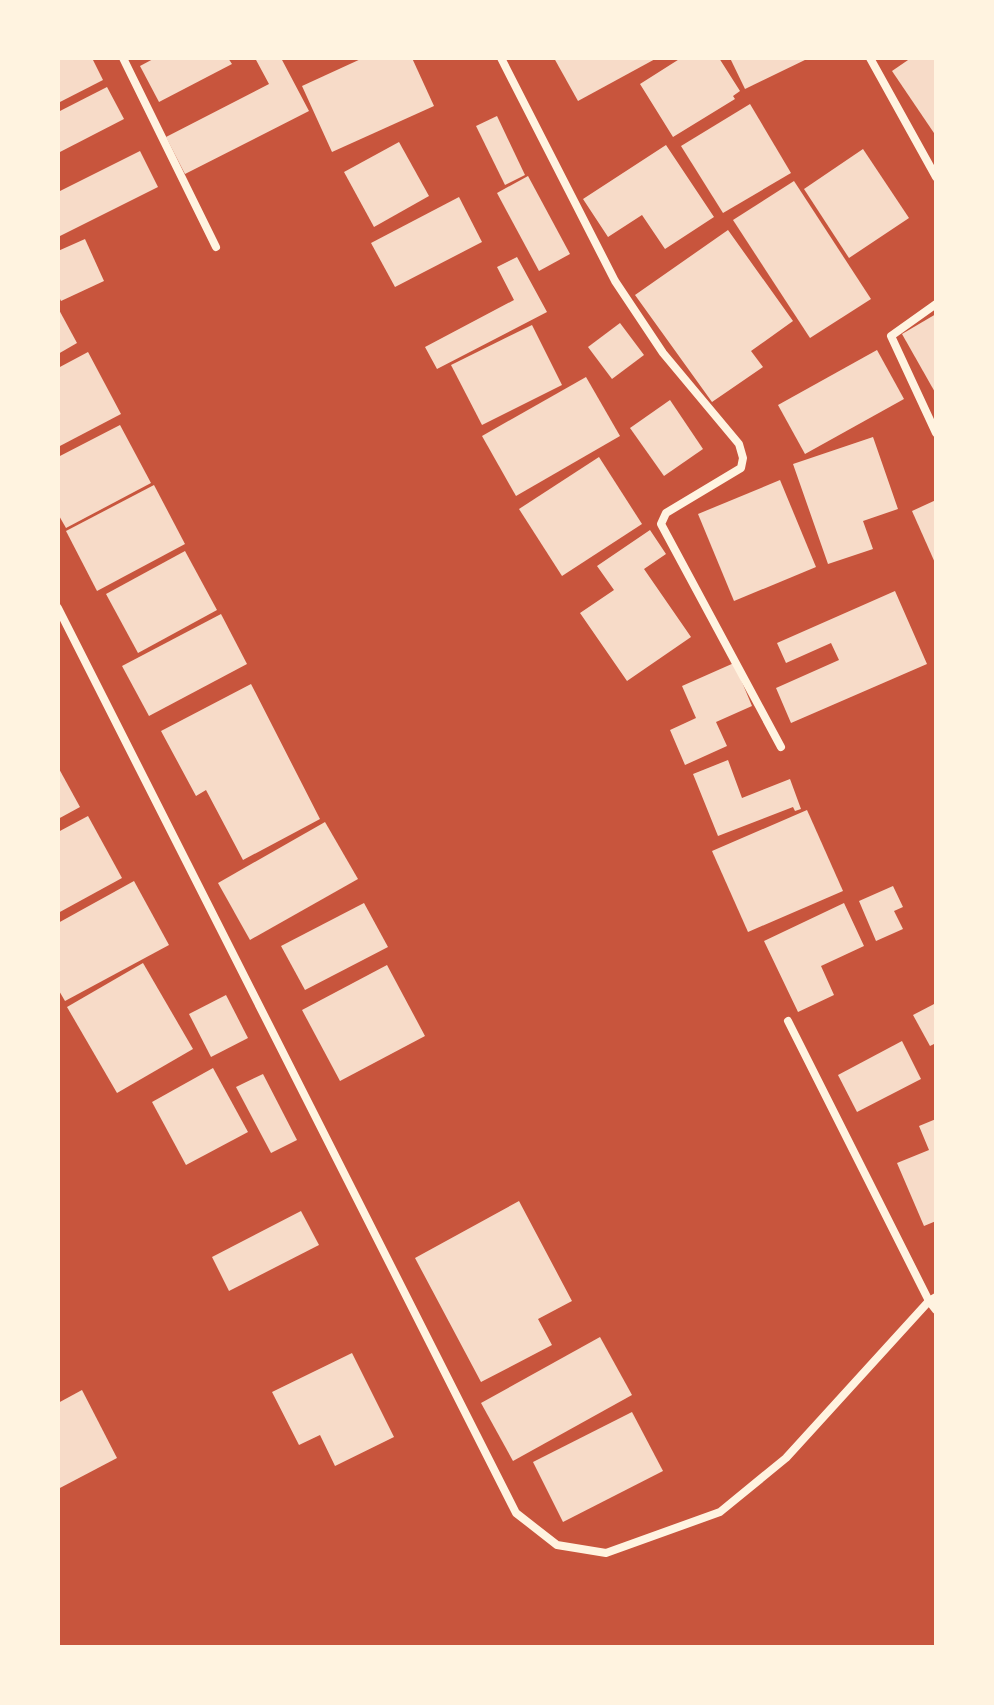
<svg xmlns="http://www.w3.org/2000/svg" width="994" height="1705" viewBox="0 0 994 1705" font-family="Roboto,sans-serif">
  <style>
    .building { fill: #f7dbc8 }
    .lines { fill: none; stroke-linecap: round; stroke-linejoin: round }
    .minor { stroke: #fff3e0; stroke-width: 8 }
  </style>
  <rect width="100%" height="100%" fill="#c8553d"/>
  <g class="building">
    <path d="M63 58H92L103 80 58 103V61Z"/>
    <path d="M155 58H228L232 64 159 102 140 66Z"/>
    <path d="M255 58H281L309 111 185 174 166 137 269 84Z"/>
    <path d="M363 58H412L434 106 332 152 302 86Z"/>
    <path d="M554 58H657L578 101Z"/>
    <path d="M681 58H719L740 91 733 96 735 99 673 137 640 84Z"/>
    <path d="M730 58H809L745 89Z"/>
    <path d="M911 58H936V136L892 71Z"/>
    <path d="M107 87 124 119 58 153V112Z"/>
    <path d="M750 104 791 173 723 213 681 146Z"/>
    <path d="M497 116 525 175 505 185 476 126Z"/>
    <path d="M399 142 429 196 374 227 344 172Z"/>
    <path d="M666 145 714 217 665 249 642 215 608 237 583 199Z"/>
    <path d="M863 149 909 218 849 258 804 189Z"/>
    <path d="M140 151 158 187 58 237V192Z"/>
    <path d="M528 176 570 254 539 271 497 193Z"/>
    <path d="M794 181 871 299 810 338 733 220Z"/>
    <path d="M459 197 482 242 395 287 371 243Z"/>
    <path d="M728 230 793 321 751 351 763 367 712 402 635 295Z"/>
    <path d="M85 239 104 281 61 301 58 295V251Z"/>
    <path d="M517 257 547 312 437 369 425 347 514 300 497 267Z"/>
    <path d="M58 308 77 343 58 354Z"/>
    <path d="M936 314V394L902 334Z"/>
    <path d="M620 323 644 355 612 379 588 347Z"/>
    <path d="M532 325 562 385 482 425 451 365Z"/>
    <path d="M877 350 904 399 805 454 778 405Z"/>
    <path d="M88 352 121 414 58 447V368Z"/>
    <path d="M586 377 620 436 516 496 482 436Z"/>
    <path d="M670 400 703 449 664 476 630 428Z"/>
    <path d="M120 425 151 483 66 528 58 514V457Z"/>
    <path d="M873 437 898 509 863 521 873 549 828 564 793 464Z"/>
    <path d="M599 457 642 524 562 576 519 509Z"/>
    <path d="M780 480 816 567 734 601 698 514Z"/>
    <path d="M154 485 185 544 97 591 66 531Z"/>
    <path d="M936 500V565L912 511Z"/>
    <path d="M650 530 666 554 644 569 691 637 627 681 580 613 614 590 597 566Z"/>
    <path d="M185 551 217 610 138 653 106 594Z"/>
    <path d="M895 591 927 664 791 723 776 688 839 660 831 643 786 663 777 643Z"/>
    <path d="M221 614 247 664 149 716 122 666Z"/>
    <path d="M734 663 752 706 716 722 727 746 685 765 670 730 696 718 682 686Z"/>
    <path d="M251 684 320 819 243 860 206 790 196 796 161 731Z"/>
    <path d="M728 760 742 798 790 779 801 809 795 811 793 807 718 836 693 774Z"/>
    <path d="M58 767 80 807 58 819Z"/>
    <path d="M807 810 843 891 748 932 712 851Z"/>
    <path d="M88 816 122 878 58 913V832Z"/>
    <path d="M325 822 358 879 250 940 218 883Z"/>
    <path d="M134 881 169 945 65 1001 58 989V923Z"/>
    <path d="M893 886 903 907 894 911 903 929 876 941 859 901Z"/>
    <path d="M364 903 388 947 305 990 281 946Z"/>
    <path d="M844 903 864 946 821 966 834 995 798 1012 764 941Z"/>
    <path d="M143 963 193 1049 117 1093 67 1007Z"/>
    <path d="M387 965 425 1036 340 1081 302 1010Z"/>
    <path d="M226 995 248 1038 211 1057 189 1014Z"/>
    <path d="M936 1003V1043L930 1046 913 1015Z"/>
    <path d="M902 1041 921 1079 857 1112 838 1075Z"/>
    <path d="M213 1068 248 1132 186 1165 152 1102Z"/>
    <path d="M263 1074 297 1140 271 1153 236 1087Z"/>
    <path d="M936 1119V1221L924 1226 897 1163 929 1150 919 1126Z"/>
    <path d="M519 1201 572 1301 538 1319 552 1345 481 1382 415 1258Z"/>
    <path d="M301 1211 319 1245 229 1291 212 1257Z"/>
    <path d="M600 1337 632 1395 513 1461 481 1403Z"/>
    <path d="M352 1353 394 1437 335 1466 320 1435 299 1445 272 1392Z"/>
    <path d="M82 1390 117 1458 58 1489V1403Z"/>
    <path d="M632 1412 663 1471 563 1522 533 1462Z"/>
  </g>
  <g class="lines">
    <g class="minor">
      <path d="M123 58 216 247"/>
      <path d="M501 58 615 281 663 353 739 444 743 458 741 468 666 513 661 524 781 747"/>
      <path d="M870 58 936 177"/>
      <path d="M936 304 891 336 936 433"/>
      <path d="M58 608 516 1513 557 1545 606 1553 720 1512 786 1458 929 1301 936 1297"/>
      <path d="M788 1021 929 1301 936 1310"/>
    </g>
  </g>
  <rect width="994" height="1705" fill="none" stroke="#fff3e0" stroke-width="120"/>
</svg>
